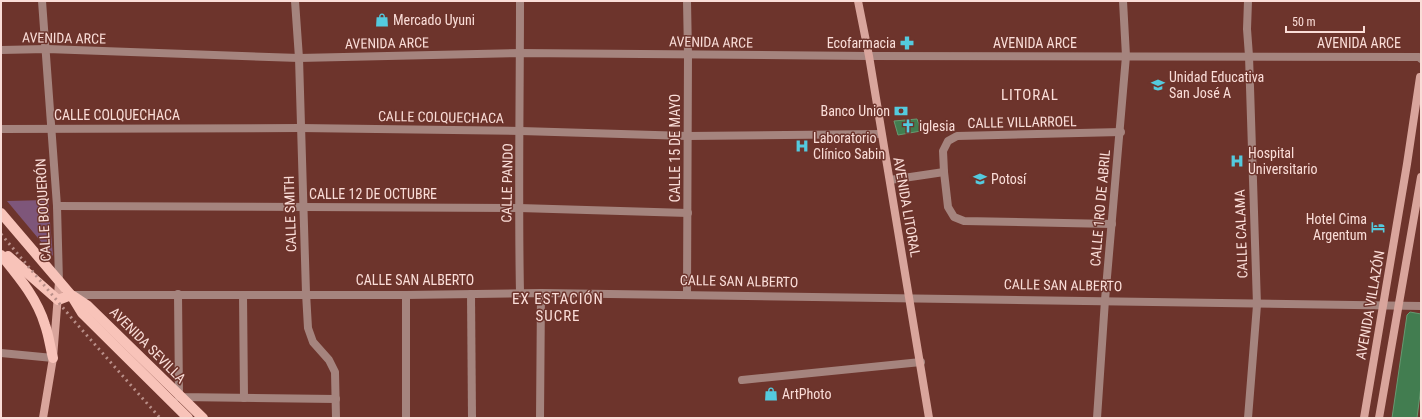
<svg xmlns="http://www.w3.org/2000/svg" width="1422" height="419" viewBox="0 0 1422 419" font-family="'Roboto Condensed',sans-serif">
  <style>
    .green { fill: #7e567a }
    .building { fill: #427d50; stroke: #669a71 }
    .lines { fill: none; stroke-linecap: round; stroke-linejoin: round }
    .street { stroke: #a5847e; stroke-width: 8 }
    .secondary { stroke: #d9a59c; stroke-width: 8 }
    .primary { stroke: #f8c3b9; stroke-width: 10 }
    .rail { stroke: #b98f89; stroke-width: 3; stroke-dasharray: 2 4; stroke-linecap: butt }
    .labels { text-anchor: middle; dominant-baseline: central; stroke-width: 3; stroke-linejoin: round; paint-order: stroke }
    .poi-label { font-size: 14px; fill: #faddd8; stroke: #6d342c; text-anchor: start }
    .street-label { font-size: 14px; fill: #faddd8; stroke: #6d342c }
    .neighbourhood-label { font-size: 15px; letter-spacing: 1px; fill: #faddd8; stroke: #6d342c }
  </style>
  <rect width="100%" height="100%" fill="#6d342c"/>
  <path class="green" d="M48 200 53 256 7 201Z"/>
  <g class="building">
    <path d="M917 119 921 131 898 135 894 121Z"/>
    <path d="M1410 312 1421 314V386L1417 418H1392L1407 315Z"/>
  </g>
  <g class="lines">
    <g class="street">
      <path d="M42 1 57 206 59 282"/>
      <path d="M295 1 299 58 306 293 308 328 313 342 329 360 335 372 336 418"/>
      <path d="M520 1C520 98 518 195 520 292"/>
      <path d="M687 1 688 54 687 294"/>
      <path d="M1248 1 1247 29 1249 56 1257 305 1248 418"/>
      <path d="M1 50 47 49 299 58 520 53 869 56 1419 57 1421 59"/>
      <path d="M1 129 300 128 521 131 688 136 881 134"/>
      <path d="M890 180 944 172"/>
      <path d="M57 206 519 208 688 213"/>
      <path d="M1112 224 964 221 954 217 948 207 944 172 943 151 948 141 957 136 1121 132"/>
      <path d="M178 294 179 397 336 399"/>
      <path d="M471 294 472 418"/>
      <path d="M71 295H406L541 293 1421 306"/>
      <path d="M243 295 244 398"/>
      <path d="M406 295V418"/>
      <path d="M1 353 53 358"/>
      <path d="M742 380 921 362"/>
      <path d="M540 418 541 293"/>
      <path d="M1097 418 1105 300 1126 56 1123 1"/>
    </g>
    <g class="secondary">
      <path d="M858 1 869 56 929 418"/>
      <path d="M43 418 53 358 59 282"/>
      <path d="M1364 418 1407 164 1420 77"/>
      <path d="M1379 418 1421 177"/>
    </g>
    <g class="primary">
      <path d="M1 213 71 295 82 313 188 418"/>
      <path d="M1 255C18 276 37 298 45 325 49 336 50 347 53 358"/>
      <path d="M8 256 58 300 71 295"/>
      <path d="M73 296 88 306 203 418"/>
    </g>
    <path class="rail" d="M1 234 75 322 160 418"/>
  </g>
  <defs>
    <g id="shop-bare" transform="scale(1.08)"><path d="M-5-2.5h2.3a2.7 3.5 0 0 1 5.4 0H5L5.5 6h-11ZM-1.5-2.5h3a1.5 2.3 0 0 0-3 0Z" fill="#54cade" stroke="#6d342c" stroke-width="2.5" paint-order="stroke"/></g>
    <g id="pharmacy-bare" transform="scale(1.08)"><path d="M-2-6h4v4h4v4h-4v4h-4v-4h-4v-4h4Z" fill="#54cade" stroke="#6d342c" stroke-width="2.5" paint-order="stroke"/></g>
    <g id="school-bare" transform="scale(1.08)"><path d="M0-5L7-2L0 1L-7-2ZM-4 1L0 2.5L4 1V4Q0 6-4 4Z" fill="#54cade" stroke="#6d342c" stroke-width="2.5" paint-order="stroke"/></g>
    <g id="bank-bare" transform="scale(1.08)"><path d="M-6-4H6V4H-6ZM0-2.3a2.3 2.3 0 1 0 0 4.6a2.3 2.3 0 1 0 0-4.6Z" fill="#54cade" stroke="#6d342c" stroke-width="2.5" paint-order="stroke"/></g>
    <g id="church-bare" transform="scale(1.08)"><path d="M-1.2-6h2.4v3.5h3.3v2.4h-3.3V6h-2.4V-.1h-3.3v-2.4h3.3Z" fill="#54cade" stroke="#6d342c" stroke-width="2.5" paint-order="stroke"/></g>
    <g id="hospital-bare" transform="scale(1.08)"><path d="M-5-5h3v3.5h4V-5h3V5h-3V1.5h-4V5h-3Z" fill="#54cade" stroke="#6d342c" stroke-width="2.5" paint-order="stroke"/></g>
    <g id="hotel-bare" transform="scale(1.08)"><path d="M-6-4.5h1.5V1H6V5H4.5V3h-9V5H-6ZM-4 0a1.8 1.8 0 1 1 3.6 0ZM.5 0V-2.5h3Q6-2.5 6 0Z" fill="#54cade" stroke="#6d342c" stroke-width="2.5" paint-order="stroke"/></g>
  </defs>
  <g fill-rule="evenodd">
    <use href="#shop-bare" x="382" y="20"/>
    <use href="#pharmacy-bare" x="907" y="43"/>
    <use href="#school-bare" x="1158" y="85"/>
    <use href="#bank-bare" x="901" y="111"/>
    <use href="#church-bare" x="908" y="126"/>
    <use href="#hospital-bare" x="802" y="146"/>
    <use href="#hospital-bare" x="1237" y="161"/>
    <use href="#school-bare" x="980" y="179"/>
    <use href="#hotel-bare" x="1378" y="227"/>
    <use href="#shop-bare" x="771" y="394"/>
  </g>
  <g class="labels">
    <g class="poi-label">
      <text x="393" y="20">Mercado Uyuni</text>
      <text x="896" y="43" text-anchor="end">Ecofarmacia</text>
      <text x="1169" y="77">Unidad Educativa<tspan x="1169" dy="16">San José A</tspan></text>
      <text x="890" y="111" text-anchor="end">Banco Union</text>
      <text x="919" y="126">iglesia</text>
      <text x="813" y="138">Laboratorio<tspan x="813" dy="16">Clínico Sabin</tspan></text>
      <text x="1248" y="153">Hospital<tspan x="1248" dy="16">Universitario</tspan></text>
      <text x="991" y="179">Potosí</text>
      <text x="1367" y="219" text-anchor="end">Hotel Cima<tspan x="1367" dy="16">Argentum</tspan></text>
      <text x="782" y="394">ArtPhoto</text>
    </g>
    <g class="street-label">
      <text transform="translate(64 38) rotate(1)">AVENIDA ARCE</text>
      <text transform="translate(711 42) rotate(1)">AVENIDA ARCE</text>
      <text transform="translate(387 43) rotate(-1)">AVENIDA ARCE</text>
      <text x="1035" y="43">AVENIDA ARCE</text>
      <text x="1359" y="43">AVENIDA ARCE</text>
      <text x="117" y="115">CALLE COLQUECHACA</text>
      <text transform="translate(441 117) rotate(1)">CALLE COLQUECHACA</text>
      <text transform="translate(1022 122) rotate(-1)">CALLE VILLARROEL</text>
      <text transform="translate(675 148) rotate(-90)">CALLE 15 DE MAYO</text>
      <text transform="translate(507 183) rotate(-89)">CALLE PANDO</text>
      <text x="373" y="194">CALLE 12 DE OCTUBRE</text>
      <text transform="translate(907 207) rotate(80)">AVENIDA LITORAL</text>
      <text transform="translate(1100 208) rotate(-85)">CALLE 1RO DE ABRIL</text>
      <text transform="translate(43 210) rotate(-93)">CALLE BOQUERÓN</text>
      <text transform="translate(290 214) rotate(-92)">CALLE SMITH</text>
      <text transform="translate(1241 234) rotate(-92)">CALLE CALAMA</text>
      <text x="415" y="280">CALLE SAN ALBERTO</text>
      <text transform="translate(739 281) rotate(1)">CALLE SAN ALBERTO</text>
      <text transform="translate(1063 285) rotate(1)">CALLE SAN ALBERTO</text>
      <text transform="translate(1370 305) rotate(-80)">AVENIDA VILLAZÓN</text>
      <text transform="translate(148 345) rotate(45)">AVENIDA SEVILLA</text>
    </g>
    <g class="neighbourhood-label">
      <text x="1030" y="95">LITORAL</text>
      <text x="558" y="299">EX ESTACIÓN<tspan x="558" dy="17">SUCRE</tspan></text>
    </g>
  </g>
  <rect width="1422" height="419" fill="none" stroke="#faddd8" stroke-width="4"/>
  <path d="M1286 26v6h78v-6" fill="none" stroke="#faddd8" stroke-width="2"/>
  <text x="1292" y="26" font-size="12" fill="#faddd8" stroke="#6d342c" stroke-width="3" paint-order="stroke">50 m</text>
</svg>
